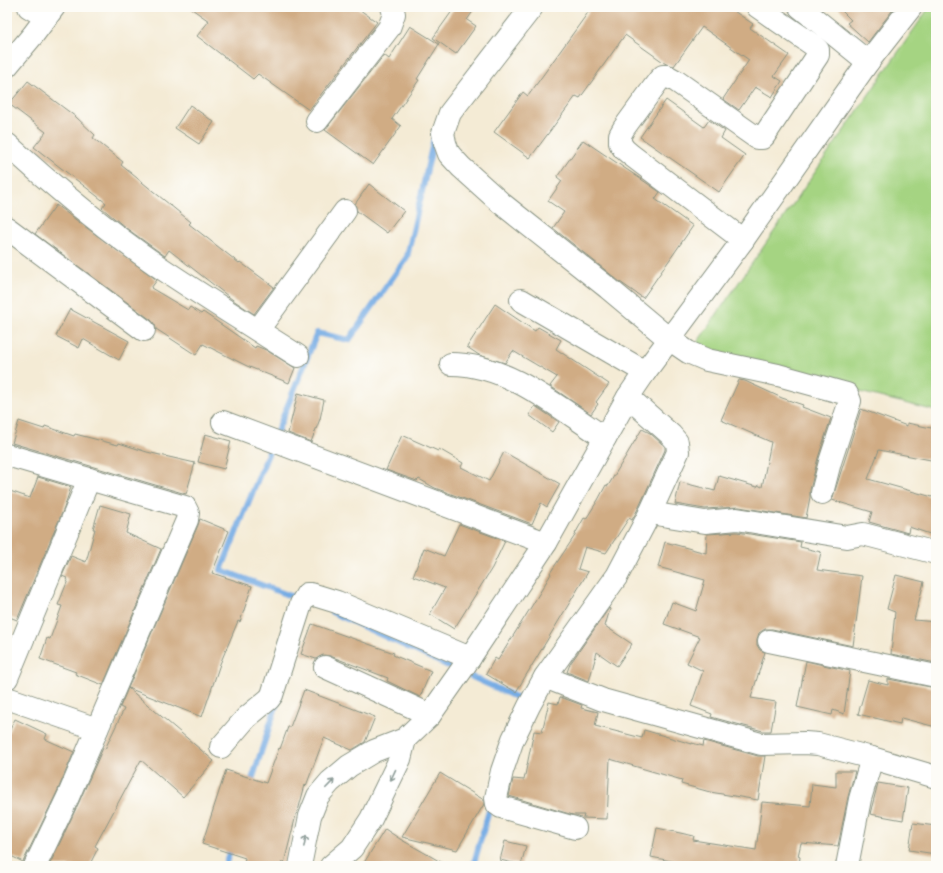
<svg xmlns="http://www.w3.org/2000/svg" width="943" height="873" viewBox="0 0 943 873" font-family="Sriracha,sans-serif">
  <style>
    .green { fill: #a5d482; stroke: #62885b }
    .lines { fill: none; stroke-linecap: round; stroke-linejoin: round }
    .stream { stroke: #76ace4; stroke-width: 6 }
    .building { fill: #d0ac84 }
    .minor-casing { stroke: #8a9484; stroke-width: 24 }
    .minor { stroke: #fff; stroke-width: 22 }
    .oneway { stroke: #8f9e9a }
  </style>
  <rect width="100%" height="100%" fill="#fdfcf7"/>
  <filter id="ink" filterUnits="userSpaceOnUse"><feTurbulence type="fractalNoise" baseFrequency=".025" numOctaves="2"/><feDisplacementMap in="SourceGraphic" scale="8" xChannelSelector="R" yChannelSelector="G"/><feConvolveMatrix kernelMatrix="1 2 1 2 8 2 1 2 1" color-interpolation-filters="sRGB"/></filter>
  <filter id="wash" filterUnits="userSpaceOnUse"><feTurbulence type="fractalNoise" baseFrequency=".012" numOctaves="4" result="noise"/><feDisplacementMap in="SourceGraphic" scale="16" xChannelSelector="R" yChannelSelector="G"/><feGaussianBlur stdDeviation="0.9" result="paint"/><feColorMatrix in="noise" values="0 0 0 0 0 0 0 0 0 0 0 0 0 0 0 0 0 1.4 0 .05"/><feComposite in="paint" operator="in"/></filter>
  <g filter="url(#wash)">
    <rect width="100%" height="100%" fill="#f4ebd5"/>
    <path class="green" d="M933 7H936V411L692 350 928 9Z"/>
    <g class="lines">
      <g class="stream">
        <path d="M299 599 221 570 317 333 349 340 407 257 435 134"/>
        <path d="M332 612 520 699 518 707"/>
        <path d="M250 786 278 700"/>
        <path d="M225 866 231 847"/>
        <path d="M473 866 491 804"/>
      </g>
    </g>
    <g id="blocks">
      <g class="building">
        <path d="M189 7H356L377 22 309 110 258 74 253 79 197 36 209 21Z"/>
        <path d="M455 7H476L467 20 476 26 456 54 433 38Z"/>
        <path d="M592 7H728L753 24 750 28 789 55 774 76 782 81 772 97 755 87 739 110 723 99 749 60 702 27 674 66 666 64 625 35 580 98 576 96 530 158 494 132 523 92 528 96Z"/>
        <path d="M838 7H895L868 42 847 23 851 20Z"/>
        <path d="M410 26 439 44 417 79 419 80 392 119 401 126 373 165 325 130 384 55 389 59Z"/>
        <path d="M28 81 76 117 95 135 93 138 123 162 121 165 191 222 189 224 239 263 240 262 274 287 254 314 233 300 169 250 165 256 126 228 102 208 106 203 34 147 46 132 9 104Z"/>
        <path d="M666 100 704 127 709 120 725 131 721 138 745 155 719 192 640 137Z"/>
        <path d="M190 105 214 122 199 144 175 128Z"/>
        <path d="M583 140 660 192 655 199 693 226 643 298 620 282 553 228 564 212 548 201 562 181 557 177Z"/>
        <path d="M369 184 404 211 387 233 357 211 355 204Z"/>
        <path d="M56 205 157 280 151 288 188 310 190 307 201 314 203 312 255 348 256 346 266 350 295 368 289 383 247 366 203 344 196 355 156 329 155 325 151 320 35 234Z"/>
        <path d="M495 304 535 331 538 327 561 340 556 349 609 384 596 402 598 404 591 414 550 386 557 377 513 351 505 363 479 355 467 347Z"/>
        <path d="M70 309 129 341 119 360 83 339 79 348 56 336Z"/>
        <path d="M739 380 745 381 782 398 803 405 802 407 831 418 818 458 810 490V497L806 518 739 507 705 509 675 504 680 482 715 491 719 476 757 487 758 485 762 487 771 442 721 420Z"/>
        <path d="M298 393 324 400 320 419 311 442 288 433Z"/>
        <path d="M535 406 559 422 552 432 529 415Z"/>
        <path d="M861 409 907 426V423L936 429V461L879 450 868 479 936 498V536L909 527 908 533 869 522 872 512 832 500Z"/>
        <path d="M19 421 44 429 45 426 74 436 75 434 118 445 119 443 147 452 195 463 186 494 12 443Z"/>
        <path d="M642 429 650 433 662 444 665 447V450L639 507 632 520 629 518 606 553 585 547 578 569 588 572 516 692 486 674 495 658 498 660 533 604 551 574 550 573 576 534H575L584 518 586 519 598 500 606 485 608 486Z"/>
        <path d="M205 434 231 441 224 469 198 462Z"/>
        <path d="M402 435 438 451 439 449 463 463 461 467 489 481 504 452 560 484 547 507 541 503 532 524 435 488 419 479 417 481 386 470Z"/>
        <path d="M38 477 71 487 64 508 17 620 7 616V490L30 498Z"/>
        <path d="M100 505 131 514 126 533 161 549 103 685 75 674 76 672 40 659 47 638 50 639 62 606 58 605 68 580H66L67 578 62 576 71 556 86 562 95 529H93Z"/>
        <path d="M200 519 229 531 212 573 252 586 240 622 238 621 220 664 202 717 128 688 198 525Z"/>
        <path d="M459 524 505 541 492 568 454 629 430 614 445 588 413 576 424 548 444 556Z"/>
        <path d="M737 532 801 542 800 547 821 552 817 570 862 576 853 646 772 629H765L759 633 757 639V645L760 650 765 652 751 698 776 702 771 731H763L711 717 712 714 691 706 703 671 687 663 700 637 664 624 672 602 696 611 705 580 658 567 665 542 706 553 707 534Z"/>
        <path d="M896 575 924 582 914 620 936 622V663L891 654 895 612 887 609Z"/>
        <path d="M609 608 610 609 605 626 632 644 617 666 597 652 589 681 567 672 570 664Z"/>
        <path d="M312 624 394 653 393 655 431 671 420 697 387 681 388 678 330 656 323 655 316 659 301 654Z"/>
        <path d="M806 661 850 671 844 714 833 710 832 715 797 707Z"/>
        <path d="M888 679 936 688V727L901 718 900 724 858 714 868 680 888 685Z"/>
        <path d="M128 688 214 761 183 797 141 760 95 846 98 848 89 866H49L79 802 103 748 105 749 124 709 120 707Z"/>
        <path d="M304 690 375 717 365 742 352 750 324 738 306 786 305 785 298 811H297L284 863 282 862 280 866H243L245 858 202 844 226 770 266 783 279 748 280 749 288 727H290Z"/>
        <path d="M560 697 582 705 581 708 598 712 595 726 642 738 644 730 692 744V743L703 746 704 741 758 756H765L758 800 710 792 681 784 682 780 610 759 607 819 583 818 584 815H573L509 796 513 779 524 780 534 731 542 732 549 702 558 704Z"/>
        <path d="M15 719 47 734 45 739 74 752 57 792 23 862 7 854V736Z"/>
        <path d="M836 771H855L848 797 838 846 801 843 798 856 800 857 799 866H696L651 857 657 828 694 836 693 840 756 850 762 802 810 806 812 784 836 787Z"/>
        <path d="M440 773 484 800V804L457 850 402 837Z"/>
        <path d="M878 783 908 788 903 820 870 814Z"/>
        <path d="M913 823 936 826V854L909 850Z"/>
        <path d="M385 829 400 839 448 866H362Z"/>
        <path d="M505 841 526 846 521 865 500 860Z"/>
      </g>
    </g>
  </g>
  <g filter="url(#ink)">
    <use href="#blocks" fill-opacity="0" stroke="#8a9484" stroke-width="1"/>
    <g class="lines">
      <g class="minor-casing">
        <g id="minor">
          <path d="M29 7 46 17"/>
          <path d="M532 7 450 113 443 133 445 143 449 154 461 167 501 203 608 288 669 339 688 352 707 360 778 375 847 394 850 401 849 404 830 462 822 493"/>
          <path d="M800 7 868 62"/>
          <path d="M7 66 33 35 54 7"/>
          <path d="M317 121 389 28 394 14 392 7"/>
          <path d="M7 144C55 188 105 229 158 266 204 297 251 326 298 356"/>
          <path d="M7 228 144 330"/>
          <path d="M743 240 631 155 624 149 620 143V135L624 128 659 80 663 76H667L676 81 757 138H762L764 136 818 55V50L813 45 758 7"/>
          <path d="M521 300 645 372"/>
          <path d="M258 330 345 211"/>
          <path d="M451 364C508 364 559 408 605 438"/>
          <path d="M223 422 546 543"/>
          <path d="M7 455 185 507 188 513 187 520 68 797 35 866"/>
          <path d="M650 513 705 522 737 519 847 537 863 534 936 553"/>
          <path d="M769 641 936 676"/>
          <path d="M325 667 430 715"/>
          <path d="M545 677 603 700 761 744 805 743 818 744 872 758 936 777"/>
          <path d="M7 678 89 479"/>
          <path d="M7 698 97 729"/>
          <path d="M221 747 246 718 269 699 272 695 301 604 307 594H311L337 602 470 658"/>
          <path d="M575 828 501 807 497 804 496 798 502 771 513 739 529 706 545 677 617 576 650 513 678 452 677 442 671 435 628 397"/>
          <path d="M300 866 310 816 318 796 330 782 349 766 374 751 405 739 430 715 463 668 546 543 628 397 645 372 743 240 868 62 911 7"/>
          <path d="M331 866 352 848 371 819 400 759 405 739"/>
          <path d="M847 866 860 799 872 758"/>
        </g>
      </g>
      <use href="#minor" class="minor"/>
    </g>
    <defs><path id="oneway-shaft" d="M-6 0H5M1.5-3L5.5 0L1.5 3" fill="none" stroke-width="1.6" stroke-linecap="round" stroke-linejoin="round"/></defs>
    <g class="oneway">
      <use href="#oneway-shaft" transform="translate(393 775) rotate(115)"/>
      <use href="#oneway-shaft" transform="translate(330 784) rotate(-46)"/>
      <use href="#oneway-shaft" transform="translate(305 841) rotate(-79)"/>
    </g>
  </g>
  <rect width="943" height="873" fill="none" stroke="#fdfcf7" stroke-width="24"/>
</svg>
